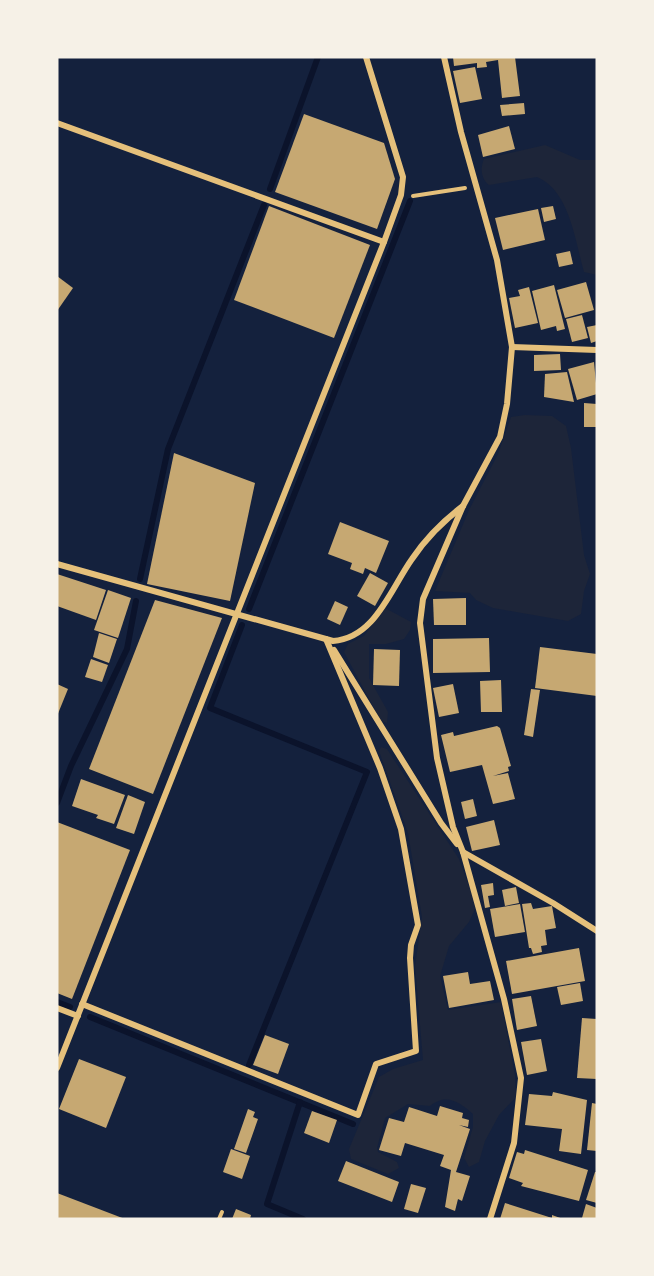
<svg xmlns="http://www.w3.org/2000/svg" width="654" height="1276" viewBox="0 0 654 1276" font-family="Mulish,sans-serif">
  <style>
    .green { fill: #1d2539 }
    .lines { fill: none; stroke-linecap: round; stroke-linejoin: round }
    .stream { stroke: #0b132b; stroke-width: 6 }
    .building { fill: #c6a872 }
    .path { stroke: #e5c07b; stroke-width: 4 }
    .minor { stroke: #e5c07b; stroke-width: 6 }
  </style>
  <rect width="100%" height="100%" fill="#14213d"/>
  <g class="green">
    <path d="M545 145 580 160H597V275L584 272C575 241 570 191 537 177L489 185C481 179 480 168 484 159Z"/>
    <path d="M525 415 552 416 566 426 571 448 584 555 590 574 584 591 581 614 568 621 516 612 493 608 476 600 470 593 435 591 469 510 498 454 511 417Z"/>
    <path d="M385 608 411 622 410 630 404 639 386 644H369V678L388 712 387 723 381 721 344 652 348 644 364 636Z"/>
    <path d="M381 747 387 749 459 859 473 897 475 909 469 922 449 946 440 976 448 1010 501 1002 515 1075 516 1097 499 1115 485 1141 479 1162 469 1167 464 1158 473 1127V1114C459 1102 447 1093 430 1106L408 1104 385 1118 377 1148 378 1152 397 1162 399 1168 388 1174 351 1159 349 1149 379 1077 393 1069 423 1060 415 966 422 917 408 833 379 751Z"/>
  </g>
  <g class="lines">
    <g class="stream">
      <path d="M270 189 318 57"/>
      <path d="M140 579 168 449 264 205"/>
      <path d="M249 609 410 201"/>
      <path d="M242 625 210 708 367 772 249 1065"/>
      <path d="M57 803 71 766 127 649 136 601"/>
      <path d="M57 1002 70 1007"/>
      <path d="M90 1017 353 1124"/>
      <path d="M300 1102 267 1204 303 1219"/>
    </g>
  </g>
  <g class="building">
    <path d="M453 57H515L520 96 502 98 498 60 486 62 487 67 477 68V63L454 66Z"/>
    <path d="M475 67 482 99 460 103 453 71Z"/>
    <path d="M524 103 525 114 502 116 500 105Z"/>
    <path d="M304 114 384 143 395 179 377 229 275 192Z"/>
    <path d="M509 126 515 149 483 157 478 135Z"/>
    <path d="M269 206 370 245 334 338 234 300Z"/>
    <path d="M553 206 556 219 544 222 541 208Z"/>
    <path d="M538 209 545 240 503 250 495 218Z"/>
    <path d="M570 251 573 264 559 267 556 254Z"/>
    <path d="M57 276 73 288 57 311Z"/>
    <path d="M586 282 594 310 565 318 557 290Z"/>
    <path d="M554 285 565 329 557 331 556 326 541 330 532 291Z"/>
    <path d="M529 287 538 323 515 328 509 298 520 296 518 290Z"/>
    <path d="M582 315 588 338 572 342 566 319Z"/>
    <path d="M597 325V341L591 343 587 327Z"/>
    <path d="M560 354 561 370 534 371V355Z"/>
    <path d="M594 362 597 394 577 400 568 369Z"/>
    <path d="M567 372 574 402 544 397 545 374Z"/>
    <path d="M584 403 597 404V427H584Z"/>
    <path d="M174 453 255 483 230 601 147 584Z"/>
    <path d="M340 522 389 541 376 573 365 568 363 574 350 569 352 563 328 554Z"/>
    <path d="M370 573 388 583 375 606 357 596Z"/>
    <path d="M57 574 106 590 96 620 57 606Z"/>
    <path d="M108 590 131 598 118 638 94 630Z"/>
    <path d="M466 598V625H434L433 599Z"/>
    <path d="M155 600 222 618 153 794 89 769Z"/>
    <path d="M335 601 348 607 340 625 327 619Z"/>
    <path d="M99 633 117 639 109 663 93 657Z"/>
    <path d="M489 638 490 672 433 673V639Z"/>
    <path d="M540 647 597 654V696L535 688Z"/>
    <path d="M374 649 400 650 399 686 373 685Z"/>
    <path d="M91 659 108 665 102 682 85 677Z"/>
    <path d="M501 680 502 712H481L480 681Z"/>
    <path d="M57 684 68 689 57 716Z"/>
    <path d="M453 684 459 713 439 717 433 688Z"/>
    <path d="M531 689 540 690 533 737 524 735Z"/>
    <path d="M497 726 500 728 511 766 508 767 509 771 493 776 508 773 515 799 493 804 482 765 450 772 441 735 453 732 454 736Z"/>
    <path d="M81 779 125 795 114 824 96 818 98 815 72 806Z"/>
    <path d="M128 795 145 802 134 834 116 828Z"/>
    <path d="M473 799 477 816 465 819 461 802Z"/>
    <path d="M494 820 500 845 472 851 466 827Z"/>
    <path d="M57 822 130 850 72 999 57 993Z"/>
    <path d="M493 883 494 895 488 896 490 907 485 908 481 885Z"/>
    <path d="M516 887 519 903 505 906 502 890Z"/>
    <path d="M531 903 533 909 552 906 556 928 545 930 547 945 541 946 542 952 533 954 531 948H529L522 904Z"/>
    <path d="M520 904 525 932 495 937 490 909Z"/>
    <path d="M579 948 585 981 512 994 506 961Z"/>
    <path d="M468 972 470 984 490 981 494 1000 449 1008 443 976Z"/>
    <path d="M580 983 583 1001 561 1005 557 987Z"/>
    <path d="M531 996 537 1026 517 1030 512 999Z"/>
    <path d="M582 1018 597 1019V1079L577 1078Z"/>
    <path d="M265 1035 289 1044 278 1074 253 1065Z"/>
    <path d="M541 1039 547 1071 527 1075 521 1042Z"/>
    <path d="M79 1059 126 1077 106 1128 59 1109Z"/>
    <path d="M553 1092 587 1100 581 1154 559 1151 562 1129 525 1125 529 1094 552 1096Z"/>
    <path d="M592 1103 597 1104V1151L587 1150Z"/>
    <path d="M440 1106 463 1113 462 1118 469 1120 468 1127 459 1125 470 1129 456 1172 470 1176 462 1201 458 1199 455 1211 445 1207 451 1170 440 1166 444 1155 405 1143 401 1156 379 1150 389 1118 404 1122 409 1107 437 1116Z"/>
    <path d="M248 1109 255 1112 253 1117 258 1119 246 1153 234 1149Z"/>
    <path d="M312 1111 337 1120 329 1143 304 1133Z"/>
    <path d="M231 1149 250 1156 242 1179 223 1172Z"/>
    <path d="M525 1150 588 1170 579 1201 521 1186 523 1183 509 1178 517 1152 524 1154Z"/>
    <path d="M346 1161 399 1182 392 1202 338 1181Z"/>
    <path d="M595 1172H597V1203L586 1200Z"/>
    <path d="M411 1184 426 1188 418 1213 404 1209Z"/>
    <path d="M57 1193 125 1219H57Z"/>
    <path d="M505 1203 552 1218V1215L563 1219H500Z"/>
    <path d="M586 1204 597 1208V1219L582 1218Z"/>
    <path d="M236 1209 251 1215 250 1219H232Z"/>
  </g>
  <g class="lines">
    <g class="path">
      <path d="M413 196 465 188"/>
      <path d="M219 1219 222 1212"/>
    </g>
    <g class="minor">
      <path d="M366 57 403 177 401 195 384 242"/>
      <path d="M444 57 461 132 497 260 512 347 507 404 500 437 463 506 423 599 420 623 437 758 453 827 463 852 504 999 521 1078 514 1143 490 1219"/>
      <path d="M57 123 384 242 57 1068"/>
      <path d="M512 347 597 350"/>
      <path d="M57 564 333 641C375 638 390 590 412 559 426 538 443 521 463 506"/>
      <path d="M334 650 441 823 457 844"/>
      <path d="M463 852 553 903 597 931"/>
      <path d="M82 1004 358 1115 376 1064 416 1051 410 958 411 945 418 925 401 829 380 768 326 639"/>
      <path d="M57 1008 78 1016"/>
    </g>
  </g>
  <rect width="654" height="1276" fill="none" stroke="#f6f1e7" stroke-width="117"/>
</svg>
